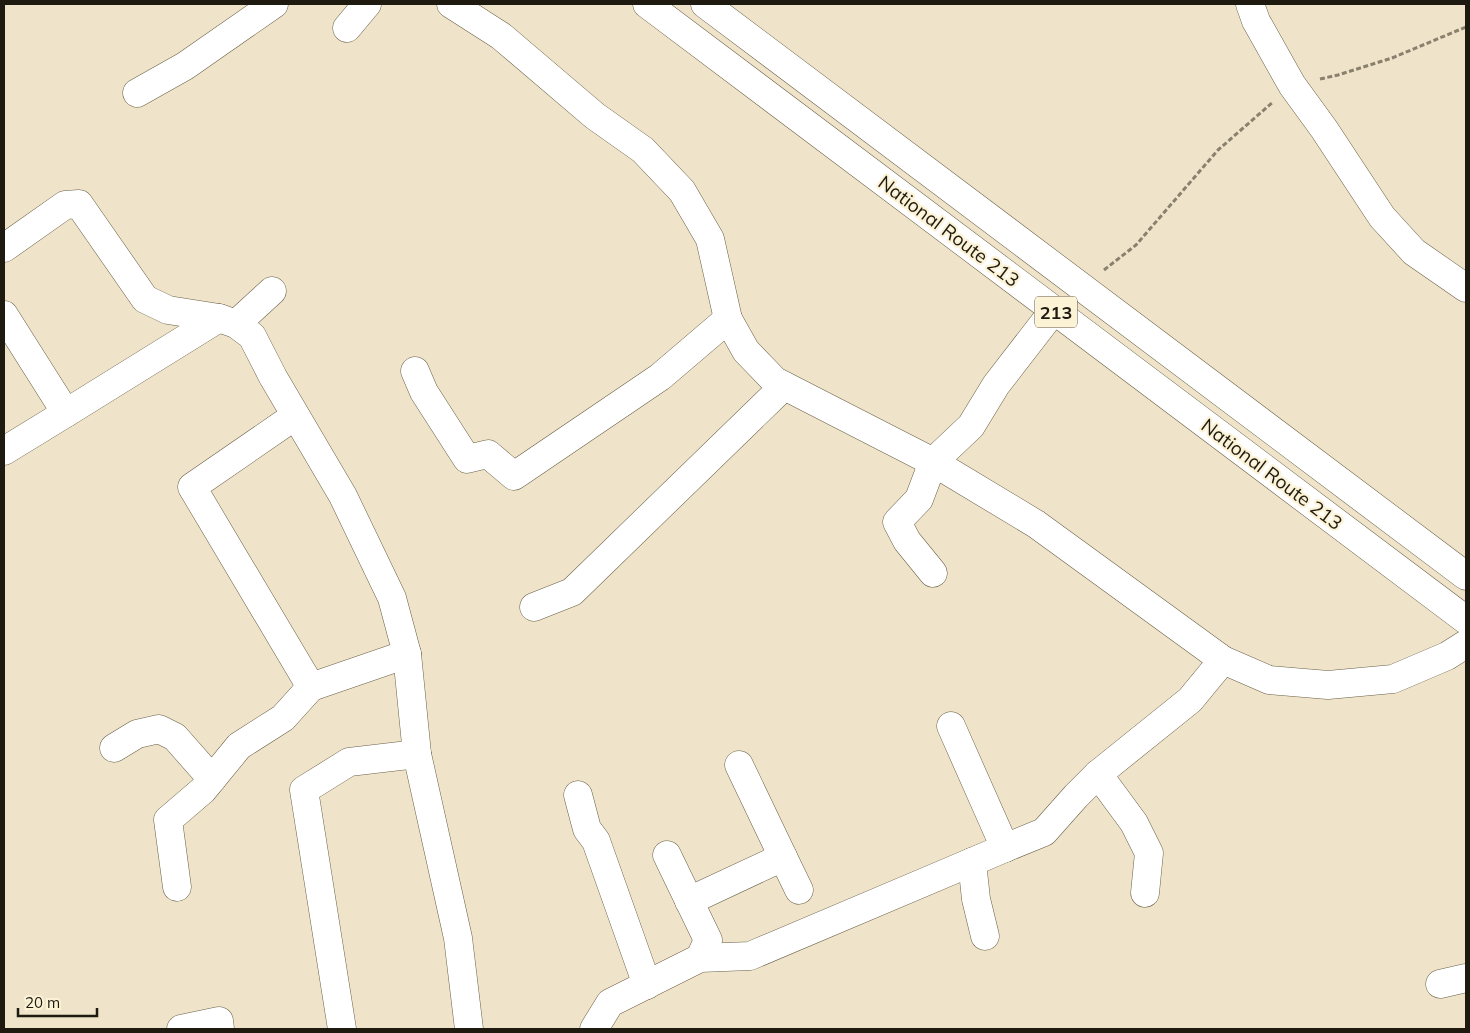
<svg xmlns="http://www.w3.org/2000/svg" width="1470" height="1033" viewBox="0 0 1470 1033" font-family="Mulish,sans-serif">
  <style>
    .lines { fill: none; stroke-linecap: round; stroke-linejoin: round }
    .minor-casing { stroke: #696048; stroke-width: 29 }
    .highway-casing { stroke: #696048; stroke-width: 29 }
    .path { stroke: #89816e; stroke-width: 3; stroke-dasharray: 5 2.5; stroke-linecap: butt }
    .minor { stroke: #fff; stroke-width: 28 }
    .highway { stroke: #fff; stroke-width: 28 }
    .labels { text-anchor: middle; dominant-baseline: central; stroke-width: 4.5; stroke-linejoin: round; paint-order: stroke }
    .shield { fill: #fcf2d6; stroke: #615b4b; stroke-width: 1 }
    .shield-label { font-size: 18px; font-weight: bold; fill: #1e1a10 }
    .street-label { font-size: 19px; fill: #1e1a10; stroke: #fcf2d6 }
  </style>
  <rect width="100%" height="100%" fill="#efe4c9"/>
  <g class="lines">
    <g class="minor-casing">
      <g id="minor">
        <path d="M451 4 501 36 595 116 643 150 682 191 710 239 728 319 746 351 775 381 933 462 1036 524 1223 660 1269 680 1328 685 1393 679 1447 656 1466 644"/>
        <path d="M1250 4 1256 21 1292 85 1324 129 1382 217 1414 252 1466 288"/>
        <path d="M347 28 367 4"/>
        <path d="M137 93 185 66 274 4"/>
        <path d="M4 248 65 205 79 204 145 299 168 310 219 318"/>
        <path d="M4 315 66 413 219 318 236 324 252 336 273 377 343 496 392 598 407 654 417 754 458 938 469 1029"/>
        <path d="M236 324 272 291"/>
        <path d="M415 371 424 392 467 459 488 454 514 476 660 377 728 319"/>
        <path d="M295 416 192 487 311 687 407 654"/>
        <path d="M4 451 66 413"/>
        <path d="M933 573 907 541 897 522 919 499 933 462 971 426 996 385 1054 310"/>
        <path d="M534 607 572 592 784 386"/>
        <path d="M114 748 137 734 159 729 175 737 212 779"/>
        <path d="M1098 774 1134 823 1149 853 1145 893"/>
        <path d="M578 795 587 829 596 841 647 985"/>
        <path d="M1005 848 1044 832 1076 796 1098 774 1190 700 1223 660"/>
        <path d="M667 855 708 940 700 958"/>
        <path d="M783 857 799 890"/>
        <path d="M972 862 976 899 985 936"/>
        <path d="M177 887 168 820 203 790 239 746 283 718 311 687"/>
        <path d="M689 901 783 857 739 765"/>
        <path d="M1440 984 1466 978"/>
        <path d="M181 1029 219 1021 220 1029"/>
        <path d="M342 1029 304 790 349 762 417 754"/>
        <path d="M594 1029 610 1003 700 958 750 956 1005 848 951 726"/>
      </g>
    </g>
    <g class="highway-casing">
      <g id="highway">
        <path d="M647 4 1466 620"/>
        <path d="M705 4 1466 576"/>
      </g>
    </g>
    <g class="path">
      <path d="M1320 79 1338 75 1392 58 1466 27"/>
      <path d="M1104 270 1136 245 1218 150 1273 102"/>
    </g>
    <use href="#minor" class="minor"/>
    <use href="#highway" class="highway"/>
  </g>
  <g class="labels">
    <rect class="shield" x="1035" y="296.5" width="42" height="31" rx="4"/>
    <g class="shield-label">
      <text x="1056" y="312">213</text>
    </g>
    <g class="street-label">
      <text transform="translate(949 231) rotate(37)">National Route 213</text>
      <text transform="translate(1272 474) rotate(37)">National Route 213</text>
    </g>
  </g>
  <rect width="1470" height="1033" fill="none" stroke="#1e1a10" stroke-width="10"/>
  <path d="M18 1008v8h79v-8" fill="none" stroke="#1e1a10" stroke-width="2.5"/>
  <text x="25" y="1008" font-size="15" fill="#1e1a10" stroke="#fcf2d6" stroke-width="4" paint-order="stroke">20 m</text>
</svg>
